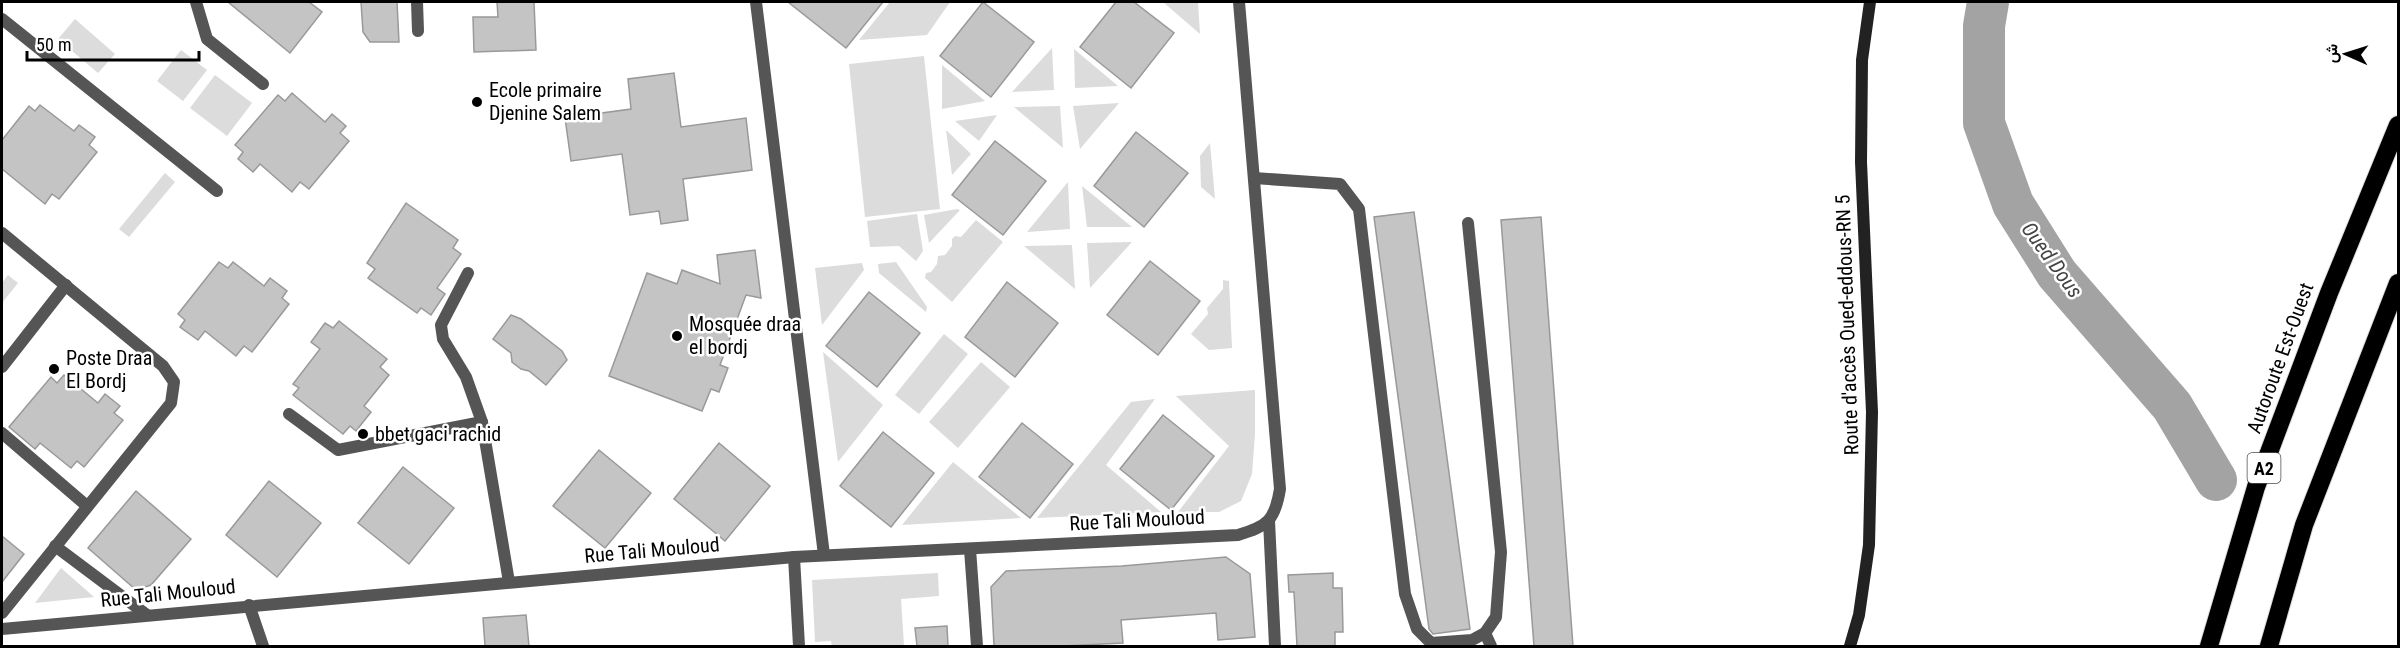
<svg xmlns="http://www.w3.org/2000/svg" width="2400" height="648" viewBox="0 0 2400 648" font-family="'Roboto Condensed',Vazirmatn,sans-serif">
  <style>
    .green { fill: #dcdcdc }
    .lines { fill: none; stroke-linecap: round; stroke-linejoin: round }
    .river { stroke: #a3a3a3; stroke-width: 42 }
    .building { fill: #c4c4c4; stroke: #999; stroke-width: 1.5 }
    .highway-casing { stroke: #dbdbdb; stroke-width: 20 }
    .lane { stroke: #555; stroke-width: 12 }
    .street { stroke: #555; stroke-width: 12 }
    .secondary { stroke: #222; stroke-width: 12 }
    .highway { stroke: #000; stroke-width: 18 }
    .poi-dot { fill: #000; stroke: #fff; stroke-width: 2 }
    .labels { text-anchor: middle; dominant-baseline: central; stroke-width: 5; stroke-linejoin: round; paint-order: stroke }
    .shield { fill: #fff; stroke: #4c4c4c; stroke-width: 1.5 }
    .shield-label { font-size: 18px; font-weight: bold; fill: #000 }
    .poi-label { font-size: 20px; fill: #000; stroke: #fff; text-anchor: start }
    .street-label { font-size: 20px; fill: #000; stroke: #fff }
    .water-label { font-size: 21px; font-style: italic; fill: #444; stroke: #fff }
  </style>
  <rect width="100%" height="100%" fill="#fff"/>
  <g class="green">
    <path d="M890 2H950L927 35 859 40Z"/>
    <path d="M1163 2H1198L1200 34Z"/>
    <path d="M75 19 115 54 98 73 58 39Z"/>
    <path d="M1052 47 1054 90 1012 92 1052 48Z"/>
    <path d="M1074 49 1118 86 1075 88Z"/>
    <path d="M181 50 207 70 183 101 157 81Z"/>
    <path d="M924 56 940 209 865 217 849 64Z"/>
    <path d="M942 65 985 101 942 109Z"/>
    <path d="M215 75 252 103 227 136 190 108Z"/>
    <path d="M1119 103 1080 149 1073 106Z"/>
    <path d="M1060 106 1063 148 1014 107Z"/>
    <path d="M997 115 979 141 955 121Z"/>
    <path d="M946 130 971 154 952 175Z"/>
    <path d="M1210 143 1215 199 1201 187 1200 156Z"/>
    <path d="M165 173 175 182 129 237 119 229Z"/>
    <path d="M1068 182 1070 229 1027 232Z"/>
    <path d="M1082 186 1132 227H1087Z"/>
    <path d="M957 209 960 210 929 243 924 215Z"/>
    <path d="M917 214 923 251 916 261 899 246 870 247 867 221Z"/>
    <path d="M976 220 1003 242 952 302 925 278 926 273 931 272 937 264 938 256 945 255 952 246V239L955 236 961 237Z"/>
    <path d="M1132 242 1090 288 1087 243Z"/>
    <path d="M1072 245 1075 289 1024 246Z"/>
    <path d="M896 262 927 307 926 312 879 273 878 264Z"/>
    <path d="M862 263 864 270 822 325 815 268Z"/>
    <path d="M8 275 18 283 2 303V283Z"/>
    <path d="M1223 280 1229 281 1232 348 1209 350 1191 334 1208 314 1207 308 1223 289Z"/>
    <path d="M944 334 968 354 919 414 895 395Z"/>
    <path d="M823 352 883 405 838 462Z"/>
    <path d="M981 362 1010 387 958 448 929 422Z"/>
    <path d="M1255 390V434L1252 474 1241 501 1219 512H1178L1229 446 1176 396Z"/>
    <path d="M1155 399 1106 465 1161 512 1037 518 1131 402Z"/>
    <path d="M953 462 1021 518 902 525Z"/>
    <path d="M61 568 94 597 35 603Z"/>
    <path d="M938 573 939 596 901 599 904 646H832L831 641 815 642 812 580Z"/>
  </g>
  <g class="lines">
    <path class="river" d="M1988 2 1984 26V123L2013 204 2057 274 2172 406 2216 480"/>
  </g>
  <g class="building">
    <path d="M228 2H309L322 12 290 53Z"/>
    <path d="M361 2H397L399 42H370L363 32Z"/>
    <path d="M497 2H534L536 50 474 52 473 17H498Z"/>
    <path d="M788 2H883L846 48Z"/>
    <path d="M983 2 1034 42 991 97 940 56Z"/>
    <path d="M1116 2H1134L1174 33 1131 88 1080 47Z"/>
    <path d="M674 73 681 127 746 118 752 170 683 179 688 220 661 224 659 211 630 215 622 154 571 161 565 118 631 109 628 79Z"/>
    <path d="M292 93 325 122 332 114 346 126 340 133 349 141 309 189 300 182 292 192 260 164 253 172 238 159 243 152 235 145 278 95 285 101Z"/>
    <path d="M40 105 74 131 79 125 95 137 89 145 97 152 59 199 52 194 45 204 2 169V140L29 106 35 111Z"/>
    <path d="M1136 132 1188 173 1144 227 1094 186Z"/>
    <path d="M995 141 1046 181 1003 235 952 195Z"/>
    <path d="M406 203 458 240 453 248 461 254 437 288 445 294 431 315 421 308 417 313 368 278 375 269 367 263Z"/>
    <path d="M1414 212 1470 629 1433 634 1429 629 1374 217Z"/>
    <path d="M1541 217 1573 646H1534L1501 220Z"/>
    <path d="M755 250 761 298 746 295 720 365 728 368 719 392 711 389 702 411 609 376 647 273 677 284 682 270 720 284 717 255Z"/>
    <path d="M1150 261 1200 301 1158 355 1107 315Z"/>
    <path d="M219 262 228 268 233 262 264 286 270 278 287 291 282 298 289 304 252 352 244 346 236 356 205 331 198 340 180 327 185 320 178 314Z"/>
    <path d="M1007 282 1058 323 1015 377 965 337Z"/>
    <path d="M869 292 920 333 877 387 826 346Z"/>
    <path d="M511 315 521 319 562 351 567 360 546 385 529 371 521 369 512 362 511 353 493 339Z"/>
    <path d="M339 321 387 359 380 367 389 375 364 406 371 412 356 431 350 426 343 434 293 395 299 388 293 384 320 349 311 342 325 323 333 328Z"/>
    <path d="M64 375 98 403 105 394 120 406 114 413 123 420 84 467 77 461 71 468 40 443 35 449 9 427 51 377 57 383Z"/>
    <path d="M1163 415 1214 456 1171 510 1120 469Z"/>
    <path d="M1022 423 1073 464 1030 518 979 477Z"/>
    <path d="M883 432 934 473 891 527 840 486Z"/>
    <path d="M719 443 770 486 725 541 674 499Z"/>
    <path d="M599 450 651 493 605 548 553 506Z"/>
    <path d="M403 467 454 508 409 564 358 523Z"/>
    <path d="M269 481 321 523 277 577 226 535Z"/>
    <path d="M136 491 191 539 151 585 136 590 88 548Z"/>
    <path d="M2 536 24 554 2 582Z"/>
    <path d="M1226 557 1250 574 1255 637 1218 640 1216 613 1121 620 1123 643 1063 646H994L991 587 1006 571 1122 566Z"/>
    <path d="M1333 573V588H1342L1343 632H1335V646H1297L1294 592H1289L1288 575Z"/>
    <path d="M526 615 529 646H485L483 618Z"/>
    <path d="M947 626 948 646H917L915 628Z"/>
  </g>
  <g class="lines">
    <g class="highway-casing">
      <g id="highway">
        <path d="M2209 646 2256 487 2329 293 2398 125"/>
        <path d="M2269 646 2304 525 2398 283"/>
      </g>
    </g>
    <g class="lane">
      <path d="M417 2 418 31"/>
      <path d="M1254 178 1340 184 1359 209 1405 594 1417 629 1431 643 1472 640 1485 633 1496 617 1501 552 1468 223"/>
    </g>
    <g class="street">
      <path d="M196 2 207 39 263 84"/>
      <path d="M756 2 824 555"/>
      <path d="M2 19 217 191"/>
      <path d="M2 233 163 366 174 382 171 403 2 613"/>
      <path d="M468 273 441 325 443 339 466 377 482 422 509 582"/>
      <path d="M2 367 66 285"/>
      <path d="M289 414 338 450 482 422"/>
      <path d="M2 433 87 506"/>
      <path d="M1269 521 1275 646"/>
      <path d="M55 546 147 615"/>
      <path d="M970 549 977 646"/>
      <path d="M794 557 799 646"/>
      <path d="M249 605 263 646"/>
      <path d="M2 629 794 557 1238 535C1268 526 1275 520 1280 489L1239 2"/>
      <path d="M1485 633 1491 646"/>
    </g>
    <path class="secondary" d="M1850 646 1859 615 1869 545 1872 412 1861 162 1862 60 1870 2"/>
    <use href="#highway" class="highway"/>
  </g>
  <g class="poi-dot">
    <circle cx="477" cy="102" r="6"/>
    <circle cx="677" cy="336" r="6"/>
    <circle cx="54" cy="369" r="6"/>
    <circle cx="363" cy="434" r="6"/>
  </g>
  <g class="labels">
    <rect class="shield" x="2247.5" y="453" width="33" height="30" rx="4.5"/>
    <g class="shield-label">
      <text x="2264" y="468">A2</text>
    </g>
    <g class="poi-label">
      <text x="489" y="90">Ecole primaire<tspan x="489" dy="23">Djenine Salem</tspan></text>
      <text x="689" y="324">Mosquée draa<tspan x="689" dy="23">el bordj</tspan></text>
      <text x="66" y="358">Poste Draa<tspan x="66" dy="23">El Bordj</tspan></text>
      <text x="375" y="434">bbet gaci rachid</text>
    </g>
    <g class="street-label">
      <text transform="translate(1847 325) rotate(-92)">Route d'accès Oued-eddous-RN 5</text>
      <text transform="translate(2280 358) rotate(-70)">Autoroute Est-Ouest</text>
      <text transform="translate(1137 520) rotate(-3)">Rue Tali Mouloud</text>
      <text transform="translate(652 550) rotate(-5)">Rue Tali Mouloud</text>
      <text transform="translate(168 593) rotate(-6)">Rue Tali Mouloud</text>
    </g>
    <g class="water-label">
      <text transform="translate(2052 260) rotate(54)">Oued Dous</text>
    </g>
  </g>
  <rect width="2400" height="648" fill="none" stroke="#000000" stroke-width="6"/>
  <g transform="translate(2346 54) rotate(273)" stroke="#ffffff" stroke-width="4.5" paint-order="stroke">
  <path d="M0-4.5L10 22L0 15L-10 22Z" fill="#000000"/>
  <text y="-9" font-size="16" font-weight="bold" text-anchor="middle" fill="#000000">ش</text>
  </g>
  <path d="M27 51v9h172v-9" fill="none" stroke="#000000" stroke-width="3"/>
  <text x="36" y="51" font-size="18" fill="#000000" stroke="#ffffff" stroke-width="4.5" paint-order="stroke">50 m</text>
</svg>
